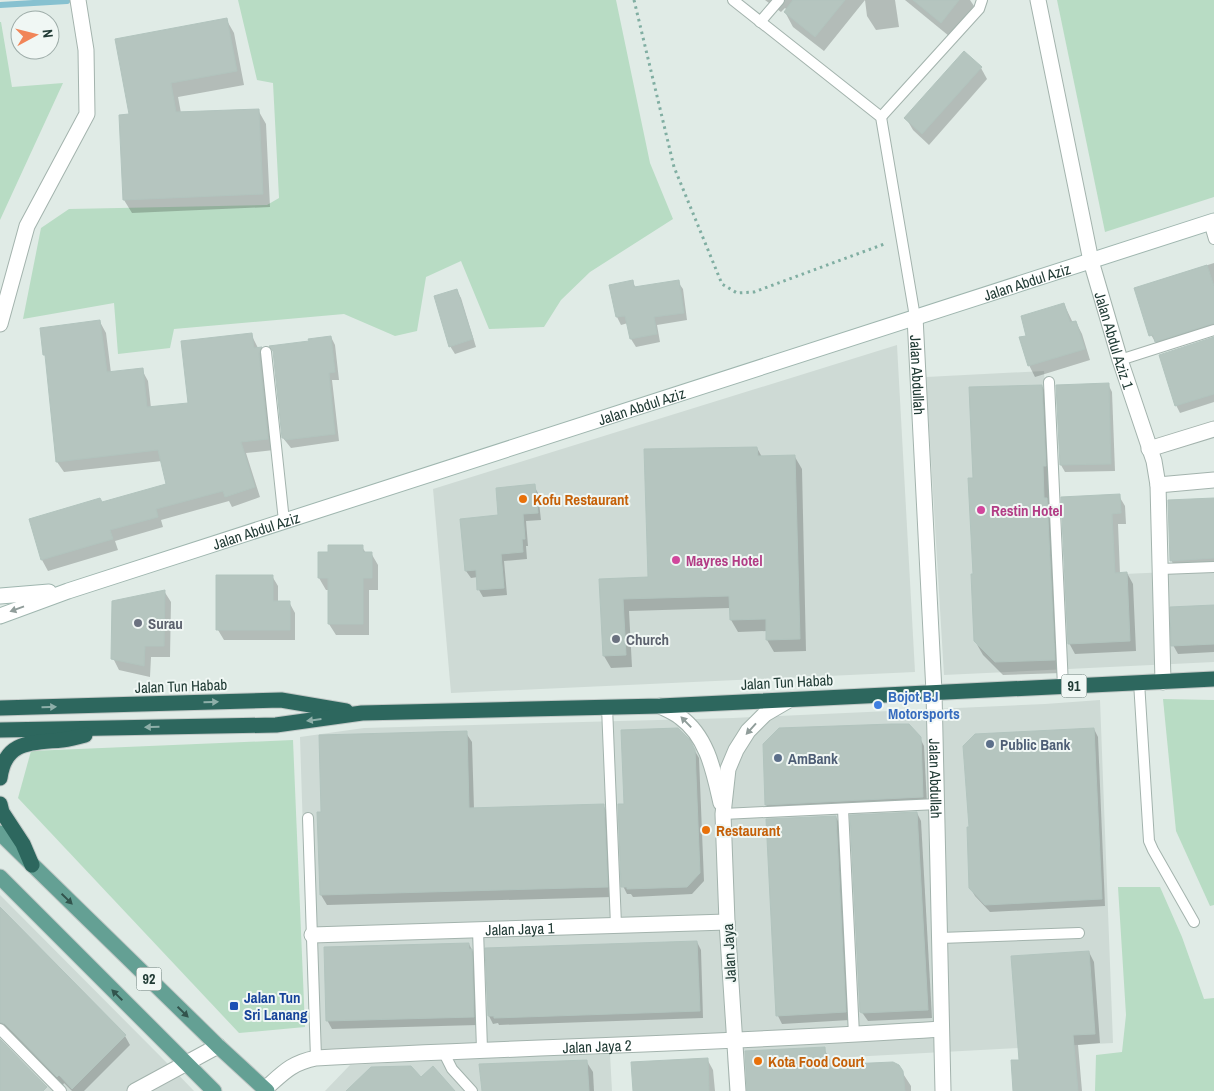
<svg xmlns="http://www.w3.org/2000/svg" width="1214" height="1091" viewBox="0 0 1214 1091" font-family="'Archivo Narrow',sans-serif">
  <style>
    .built { fill: #cedad5 }
    .green { fill: #b8dcc4 }
    .shadow { fill: #0003 }
    .lines { fill: none; stroke-linecap: round; stroke-linejoin: round }
    .stream { stroke: #87c1d0; stroke-width: 6 }
    .building { fill: #b5c5bf; stroke: #b2c4be }
    .lane-casing { stroke: #a3b3ad; stroke-width: 12 }
    .street-casing { stroke: #a3b3ad; stroke-width: 17 }
    .secondary-casing { stroke: #9fb6af; stroke-width: 17 }
    .primary-casing { stroke: #c1c8c6; stroke-width: 17 }
    .highway-casing { stroke: #c1c8c6; stroke-width: 17 }
    .path { stroke: #80aea2; stroke-width: 3; stroke-dasharray: 2.5 4; stroke-linecap: butt }
    .lane { stroke: #fff; stroke-width: 10 }
    .street { stroke: #fff; stroke-width: 15 }
    .secondary { stroke: #fff; stroke-width: 15 }
    .primary { stroke: #64a094; stroke-width: 15 }
    .highway { stroke: #2d675e; stroke-width: 15 }
    .oneway { fill: #909d9a }
    .oneway2 { fill: #8eafa9 }
    .oneway3 { fill: #32544d }
    .food-dot { fill: #e8710a; stroke: #f0f7f4; stroke-width: 2 }
    .hotel-dot { fill: #d1479c; stroke: #f0f7f4; stroke-width: 2 }
    .worship-dot { fill: #6b7280; stroke: #f0f7f4; stroke-width: 2 }
    .shop-dot { fill: #3f7fe0; stroke: #f0f7f4; stroke-width: 2 }
    .service-dot { fill: #5c6f8a; stroke: #f0f7f4; stroke-width: 2 }
    .transit-dot { fill: #1a4fb4; stroke: #f0f7f4; stroke-width: 2 }
    .labels { text-anchor: middle; dominant-baseline: central; stroke-width: 4; stroke-linejoin: round; paint-order: stroke }
    .shield { fill: #f0f7f4; stroke: #5f736e; stroke-width: 1 }
    .shield-label { font-size: 14px; font-weight: bold; fill: #213b35 }
    .street-label { font-size: 15px; fill: #213b35; stroke: #f0f7f4 }
    .food-label { font-size: 15px; font-weight: bold; fill: #c56008; stroke: #f0f7f4; text-anchor: start }
    .hotel-label { font-size: 15px; font-weight: bold; fill: #b23c85; stroke: #f0f7f4; text-anchor: start }
    .worship-label { font-size: 15px; font-weight: bold; fill: #5b616d; stroke: #f0f7f4; text-anchor: start }
    .shop-label { font-size: 15px; font-weight: bold; fill: #366cbe; stroke: #f0f7f4; text-anchor: start }
    .service-label { font-size: 15px; font-weight: bold; fill: #4e5e75; stroke: #f0f7f4; text-anchor: start }
    .transit-label { font-size: 15px; font-weight: bold; fill: #164399; stroke: #f0f7f4; text-anchor: start }
  </style>
  <rect width="100%" height="100%" fill="#e0ebe6"/>
  <g class="built">
    <path d="M897 345 915 672 451 693 433 489Z"/>
    <path d="M1044 371 1056 577 1214 570V662L944 675 926 377Z"/>
    <path d="M1100 700 1113 1043 832 1058V1091H729L726 1033 310 1051 300 737 364 728 733 718 1045 704Z"/>
    <path d="M0 895 167 1063 194 1091H0Z"/>
    <path d="M610 1054 612 1091H325L350 1065 520 1056Z"/>
  </g>
  <g class="green">
    <path d="M238 0H616L650 163 673 219 590 272 561 300 544 327 489 329 461 261 426 277 417 331 395 336 344 314 174 329 170 348 118 354 114 303 23 319 41 228 69 209 267 205 279 198 273 83 257 80Z"/>
    <path d="M1057 0H1214V197L1105 232Z"/>
    <path d="M0 22H1L12 87 63 83 0 220Z"/>
    <path d="M1163 699 1214 700V905L1210 906 1176 831Z"/>
    <path d="M293 740 305 1027 239 1033 18 798 31 751Z"/>
    <path d="M1118 887H1160L1182 937 1204 999 1214 998V1091H1095L1096 1055 1122 1052 1126 1015Z"/>
  </g>
  <g class="shadow">
    <path d="M765 0H865L824 51 793 27 785 12 787 10 785 8 781 12Z"/>
    <path d="M865 0H895L899 27 876 30 867 16Z"/>
    <path d="M905 0H970L974 6 949 36Z"/>
    <path d="M226 19 234 33 244 85 178 97 181 113 258 110 266 124 270 207 132 213 124 200 130 115Z"/>
    <path d="M981 68 987 79 929 145 913 130 906 118Z"/>
    <path d="M1214 263V332L1160 349 1151 335 1136 288Z"/>
    <path d="M632 281 636 288 678 282 683 289 687 320 657 325 660 342 636 347 631 339 628 323 621 325 617 317 611 286Z"/>
    <path d="M457 291 461 298 476 347 455 354 450 346Z"/>
    <path d="M1064 304 1073 323 1076 322 1082 334 1090 360 1035 377 1029 365 1028 336Z"/>
    <path d="M100 322 106 333 111 373 142 370 148 381 151 408 189 404 251 334 258 348H261L267 358 274 450 246 453 260 497 232 507 229 501 161 520 163 527 115 541 118 550 48 571 42 560 31 520 102 504 168 485 162 461 64 472 57 462 46 358 41 329Z"/>
    <path d="M331 337 335 345 339 380H332L339 441 291 448 283 438 274 353Z"/>
    <path d="M1214 339V402L1180 413 1176 405Z"/>
    <path d="M1108 384 1112 392 1115 471 1065 472 1061 465Z"/>
    <path d="M1042 386 1049 399 1062 673 1003 675 983 655 975 641 974 479Z"/>
    <path d="M757 448 762 457H795L802 469 806 651 774 652 767 640V631L738 632 731 620 730 608 629 611 632 667 611 668 604 656 600 580 649 578Z"/>
    <path d="M534 486 538 493 541 520 526 521 528 546H526L527 559 504 561 507 595 483 597 479 590 478 577 471 578 466 571 500 516Z"/>
    <path d="M1119 496 1125 506 1126 524H1118L1120 574 1127 573 1133 584 1136 651 1075 654 1069 643 1062 498Z"/>
    <path d="M1214 499V567L1176 569 1171 560Z"/>
    <path d="M362 547 366 553H371L378 565V590H369V635H336L329 624V590H326L319 578 329 553Z"/>
    <path d="M272 576 278 586V602H289L295 613V640H224L218 630Z"/>
    <path d="M164 591 171 602 170 657H151L150 677 119 670 113 658Z"/>
    <path d="M1214 606V652L1178 654 1173 645Z"/>
    <path d="M1094 729 1098 737 1105 906 990 912 975 896 970 887Z"/>
    <path d="M466 733 472 742 474 809 603 805 609 815 612 897 327 905 321 895Z"/>
    <path d="M920 738 924 746 927 804 771 812 766 805Z"/>
    <path d="M689 741 699 758 704 881 692 894 633 897 631 894H627L623 886 625 805Z"/>
    <path d="M917 813 921 821 932 1018 868 1021 861 1011Z"/>
    <path d="M836 817 840 825 850 1020 782 1024 778 1016Z"/>
    <path d="M0 909 125 1036 130 1045 84 1091H72L64 1083 63 1085 11 1033 7 1031 0 1034Z"/>
    <path d="M697 942 701 950 703 1018 499 1025 498 1023 493 1024 489 1016Z"/>
    <path d="M469 944 476 958 478 1025 332 1029 327 1020Z"/>
    <path d="M1089 952 1094 962 1100 1043 1078 1045 1082 1091H1014L1020 1061Z"/>
    <path d="M824 1049 832 1063 833 1066 902 1072 911 1086V1091H749Z"/>
    <path d="M707 1059 713 1070 715 1091H634Z"/>
    <path d="M586 1061 593 1072 594 1091H484Z"/>
  </g>
  <g class="lines">
    <path class="stream" d="M0 5 67 1"/>
  </g>
  <g class="building">
    <path d="M793 0H845L815 37 784 12Z"/>
    <path d="M913 0H959L941 23Z"/>
    <path d="M227 18 237 71 171 83 176 112 259 109 263 194 123 200 119 115 129 114 115 39Z"/>
    <path d="M964 51 982 67 922 134 904 118Z"/>
    <path d="M1207 265 1214 286V323L1155 342 1153 335 1149 336 1134 288Z"/>
    <path d="M633 280 634 287 679 280 684 313 654 317 657 334 630 339 625 316 616 317 609 285Z"/>
    <path d="M457 289 473 339 449 347 434 296Z"/>
    <path d="M1064 303 1070 322 1076 321 1085 349 1028 366 1019 337 1026 336 1021 316Z"/>
    <path d="M100 320 107 372 143 368 147 407 188 403 181 341 252 333 254 348 262 347 259 353 268 439 241 442 255 487 225 497 223 491 156 509 158 517 110 530 113 539 41 560 29 519 100 498 102 502 166 484 158 450 56 462 45 355H43L40 328Z"/>
    <path d="M331 336 335 372 329 373 335 434 285 440V438H282L273 351 269 346 309 341 308 339Z"/>
    <path d="M1214 337V394L1175 406 1159 355Z"/>
    <path d="M1109 383 1111 464 1060 465 1056 385Z"/>
    <path d="M1042 385 1046 466H1043L1044 498H1047L1055 660 995 662 974 641 971 574H973L968 478H973L969 387Z"/>
    <path d="M757 447 758 456 795 455 800 639 766 640V619L730 620 729 596 623 599 626 655 603 656 599 579 648 577 644 449Z"/>
    <path d="M535 484 538 513 523 514 525 539H522L523 552 501 554 504 588 477 590 476 570 465 571 460 519 498 515 496 488Z"/>
    <path d="M1120 494 1121 513 1112 514 1115 573 1127 572 1130 641 1068 644 1061 497Z"/>
    <path d="M1214 498V558L1170 561 1168 500Z"/>
    <path d="M328 545H363V552H372V578H363V624H328V578H318V552H328Z"/>
    <path d="M216 575H273V601H290V630H216Z"/>
    <path d="M165 590 164 646H145L144 666 111 659 112 601Z"/>
    <path d="M1214 605V644L1171 646 1170 607Z"/>
    <path d="M892 724H909L921 737 923 797 765 805 763 744 779 728Z"/>
    <path d="M678 728 690 740 695 750 700 873 687 887 627 889V887H621L618 804H624L621 730Z"/>
    <path d="M1094 728 1102 899 985 905 969 888 967 827H969L963 746 975 734Z"/>
    <path d="M467 731 469 808 604 804 608 887 320 895 317 812H321L319 735Z"/>
    <path d="M917 812 928 1010 862 1013 860 1012 850 815Z"/>
    <path d="M836 816 846 1012 776 1016 766 819Z"/>
    <path d="M0 907 126 1035 72 1089 59 1075 57 1077 5 1024 0 1022Z"/>
    <path d="M697 941 700 1011 494 1018V1016H488L485 948Z"/>
    <path d="M469 943V949H472L474 1017 326 1021 324 947Z"/>
    <path d="M1089 951 1095 1034 1073 1035 1078 1091H1013L1011 1060H1019L1011 956Z"/>
    <path d="M0 1039 47 1087 43 1091H0Z"/>
    <path d="M825 1047 826 1065 893 1062 899 1065 903 1071 905 1091H747L745 1051Z"/>
    <path d="M708 1058 709 1091H633L631 1062Z"/>
    <path d="M587 1060 589 1091H482L479 1064Z"/>
    <path d="M411 1066 421 1077 433 1066 455 1091H346L371 1067Z"/>
  </g>
  <g class="lines">
    <g class="lane-casing">
      <g id="lane">
        <path d="M733 0 881 117 915 317"/>
        <path d="M760 22 779 0"/>
        <path d="M881 117 979 9 982 0"/>
        <path d="M1209 222 1214 239"/>
        <path d="M266 352 284 521"/>
        <path d="M1120 360 1214 330"/>
        <path d="M1049 382 1063 686"/>
        <path d="M1161 569 1214 567"/>
        <path d="M1139 682 1149 841 1153 850 1194 922"/>
        <path d="M607 707 616 925"/>
        <path d="M843 809 854 1035"/>
        <path d="M723 814 938 804"/>
        <path d="M308 818 316 1058"/>
        <path d="M478 930 482 1049"/>
        <path d="M940 938 1079 933"/>
        <path d="M0 1029 61 1091"/>
        <path d="M443 1051 452 1069 472 1091"/>
      </g>
    </g>
    <g class="street-casing">
      <g id="street">
        <path id="s1" d="M1038 0 1091 261 1120 360 1154 461 1158 485 1163 682"/>
        <path id="s2" d="M915 317 934 692 943 1091"/>
        <path d="M0 324 27 226 87 114 86 50 78 0"/>
        <path d="M1149 449 1214 429"/>
        <path d="M1158 485 1214 480"/>
        <path d="M660 706C666 709 674 712 680 717 708 737 714 773 721 803"/>
        <path id="s3" d="M312 935 727 922"/>
        <path id="s4" d="M265 1089C283 1073 291 1063 316 1058 524 1047 733 1043 941 1029"/>
        <path d="M135 1091 218 1046"/>
        <path d="M738 1091 727 922 723 814 728 769 736 750 748 731 765 714 789 700"/>
      </g>
    </g>
    <g class="secondary-casing">
      <g id="secondary">
        <path d="M0 596 49 592"/>
        <path id="s5" d="M0 616 68 591 1214 221"/>
      </g>
    </g>
    <g class="primary-casing">
      <g id="primary">
        <path d="M0 833 218 1046 267 1091"/>
        <path d="M0 877 214 1091"/>
      </g>
    </g>
    <g class="highway-casing">
      <g id="highway">
        <path d="M0 708 281 700 346 711"/>
        <path d="M0 730 276 725 362 713 660 706 1214 679"/>
        <path d="M0 778C5 740 32 743 62 740 70 739 78 737 85 735"/>
        <path d="M0 804 2 812 23 844 32 865"/>
      </g>
    </g>
    <path class="path" d="M634 0 674 167 722 284 737 293 754 292 887 243"/>
    <use href="#lane" class="lane"/>
    <use href="#street" class="street"/>
    <use href="#secondary" class="secondary"/>
    <use href="#primary" class="primary"/>
    <use href="#highway" class="highway"/>
  </g>
  <defs><path id="oneway-solid" d="M-6-.8H1V-3.2L6.5 0L1 3.2V.8H-6Z" transform="scale(1.25)"/></defs>
  <g class="oneway">
    <use href="#oneway-solid" transform="translate(17 609) rotate(160)"/>
    <use href="#oneway-solid" transform="translate(686 722) rotate(-134)"/>
    <use href="#oneway-solid" transform="translate(751 729) rotate(132)"/>
  </g>
  <g class="oneway2">
    <use href="#oneway-solid" transform="translate(211 702) rotate(-2)"/>
    <use href="#oneway-solid" transform="translate(49 707) rotate(-2)"/>
    <use href="#oneway-solid" transform="translate(314 720) rotate(173)"/>
    <use href="#oneway-solid" transform="translate(152 727) rotate(179)"/>
  </g>
  <g class="oneway3">
    <use href="#oneway-solid" transform="translate(67 899) rotate(44)"/>
    <use href="#oneway-solid" transform="translate(117 995) rotate(-135)"/>
    <use href="#oneway-solid" transform="translate(183 1012) rotate(44)"/>
  </g>
  <g class="food-dot">
    <circle cx="523" cy="499" r="5"/>
    <circle cx="706" cy="830" r="5"/>
    <circle cx="758" cy="1061" r="5"/>
  </g>
  <g class="hotel-dot">
    <circle cx="981" cy="510" r="5"/>
    <circle cx="676" cy="560" r="5"/>
  </g>
  <g class="worship-dot">
    <circle cx="138" cy="623" r="5"/>
    <circle cx="616" cy="639" r="5"/>
  </g>
  <circle class="shop-dot" cx="878" cy="705" r="5"/>
  <g class="service-dot">
    <circle cx="990" cy="744" r="5"/>
    <circle cx="778" cy="758" r="5"/>
  </g>
  <rect class="transit-dot" x="229" y="1001" width="10" height="10" rx="2.5"/>
  <g class="labels">
    <g class="shield">
      <rect x="1061.5" y="674.5" width="25" height="23" rx="4"/>
      <rect x="136.5" y="967.5" width="25" height="23" rx="4"/>
    </g>
    <g class="shield-label">
      <text x="1074" y="686">91</text>
      <text x="149" y="979">92</text>
    </g>
    <g class="street-label">
      <text stroke="none"><textPath href="#s5" startOffset="1080">Jalan Abdul Aziz</textPath></text>
      <text stroke="none"><textPath href="#s1" startOffset="349">Jalan Abdul Aziz 1</textPath></text>
      <text stroke="none"><textPath href="#s2" startOffset="58">Jalan Abdullah</textPath></text>
      <text stroke="none"><textPath href="#s5" startOffset="675">Jalan Abdul Aziz</textPath></text>
      <text stroke="none"><textPath href="#s5" startOffset="270">Jalan Abdul Aziz</textPath></text>
      <text transform="translate(787 682) rotate(-3)">Jalan Tun Habab</text>
      <text transform="translate(181 686) rotate(-2)">Jalan Tun Habab</text>
      <text stroke="none"><textPath href="#s2" startOffset="462">Jalan Abdullah</textPath></text>
      <text stroke="none"><textPath href="#s3" startOffset="208">Jalan Jaya 1</textPath></text>
      <text transform="translate(729 953) rotate(-93)">Jalan Jaya</text>
      <text stroke="none"><textPath href="#s4" startOffset="342">Jalan Jaya 2</textPath></text>
    </g>
    <g class="food-label">
      <text x="533" y="499">Kofu Restaurant</text>
      <text x="716" y="830">Restaurant</text>
      <text x="768" y="1061">Kota Food Court</text>
    </g>
    <g class="hotel-label">
      <text x="991" y="510">Restin Hotel</text>
      <text x="686" y="560">Mayres Hotel</text>
    </g>
    <g class="worship-label">
      <text x="148" y="623">Surau</text>
      <text x="626" y="639">Church</text>
    </g>
    <g class="shop-label">
      <text x="888" y="696">Bojot BJ<tspan x="888" dy="17">Motorsports</tspan></text>
    </g>
    <g class="service-label">
      <text x="1000" y="744">Public Bank</text>
      <text x="788" y="758">AmBank</text>
    </g>
    <g class="transit-label">
      <text x="244" y="997">Jalan Tun<tspan x="244" dy="17">Sri Lanang</tspan></text>
    </g>
  </g>
  <g transform="translate(35 35) rotate(83)"><circle r="24" fill="#f0f7f4" stroke="#9daca8"/>
  <path d="M0-4L9 19L0 12L-9 19Z" fill="#f18558"/>
  <text y="-8" font-size="14" font-weight="bold" text-anchor="middle" fill="#213b35">N</text>
  </g>
</svg>
